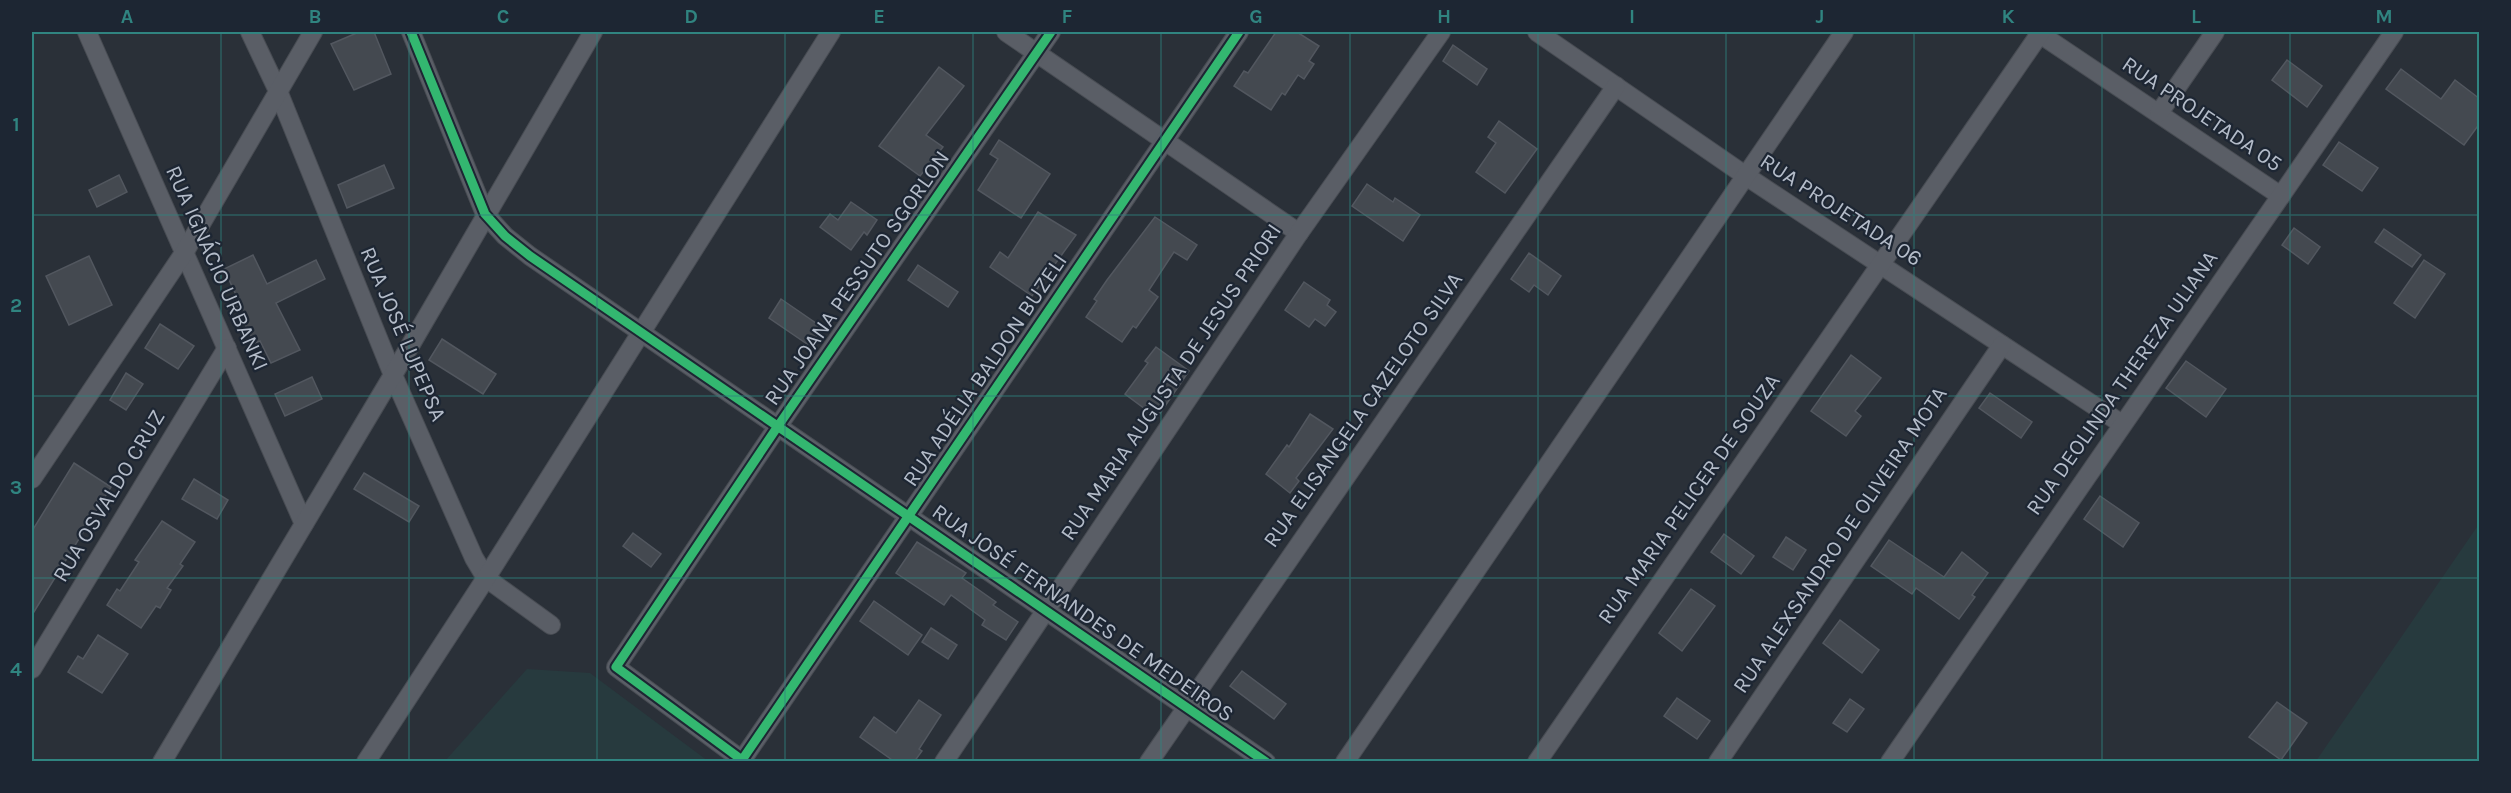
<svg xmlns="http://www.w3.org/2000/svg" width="2511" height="793" viewBox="0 0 2511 793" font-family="Karla,sans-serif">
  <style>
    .green { fill: #273a3e }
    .building { fill: #444950; stroke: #52575f; stroke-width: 1.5 }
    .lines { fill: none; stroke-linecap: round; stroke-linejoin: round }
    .minor-casing { stroke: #484c53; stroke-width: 20 }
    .minor { stroke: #5a5e66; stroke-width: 18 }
    .cycleway-casing { stroke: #1d2633; stroke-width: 13 }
    .cycleway { stroke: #33b770; stroke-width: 9 }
    .grid { fill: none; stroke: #308480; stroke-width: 1.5; stroke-opacity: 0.55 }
    .labels { text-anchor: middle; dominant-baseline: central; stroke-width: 4.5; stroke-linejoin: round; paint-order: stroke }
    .street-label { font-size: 22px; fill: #b4bcc9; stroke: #1d2633 }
    .neatline { fill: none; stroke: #308480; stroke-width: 2 }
    .grid-label { font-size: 20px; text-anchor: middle; font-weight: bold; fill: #308480 }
  </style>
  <rect width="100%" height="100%" fill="#2a3038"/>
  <g class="green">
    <path d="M2479 524V761H2316Z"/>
    <path d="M527 669 590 673 708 761H445Z"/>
  </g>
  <g class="building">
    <path d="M359 32H374L391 74 354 90 331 44Z"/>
    <path d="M1276 32H1297L1319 46 1309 61 1314 64 1304 79 1298 75 1285 95 1282 93 1271 110 1234 86 1244 71 1248 73Z"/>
    <path d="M1453 45 1487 69 1477 85 1443 61Z"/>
    <path d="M2287 60 2322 86 2307 107 2272 80Z"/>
    <path d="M939 67 964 86 926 135 943 147 920 176 879 146Z"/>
    <path d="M2401 69 2441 99 2455 80 2480 99V123L2464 145 2386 89Z"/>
    <path d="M1499 121 1537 149 1505 193 1476 172 1496 143 1488 137Z"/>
    <path d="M999 140 1050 174 1021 218 978 190 998 159 990 154Z"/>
    <path d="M2339 142 2378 168 2362 191 2323 165Z"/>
    <path d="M384 165 394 188 347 208 338 185Z"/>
    <path d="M119 175 127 192 97 207 89 190Z"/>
    <path d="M1367 184 1393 202 1395 198 1420 215 1403 241 1352 206Z"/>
    <path d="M851 202 877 220 867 235 864 232 851 250 820 227 830 214 838 220Z"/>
    <path d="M1038 212 1076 235 1032 296 990 267 1000 252 1008 258Z"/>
    <path d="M1155 217 1197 245 1187 260 1174 252 1149 290 1158 297 1136 328 1133 326 1122 342 1086 317 1097 301 1094 299 1107 280Z"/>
    <path d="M2294 228 2320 247 2308 264 2282 245Z"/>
    <path d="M2384 229 2421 255 2412 267 2375 242Z"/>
    <path d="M1529 253 1561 276 1548 295 1534 285 1529 292 1511 279Z"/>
    <path d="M253 255 267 284 316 260 325 279 276 303 300 350 271 363 260 341 255 343 244 323 233 299 237 297 224 269Z"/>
    <path d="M89 256 112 305 69 325 46 276Z"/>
    <path d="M2424 260 2445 274 2415 318 2394 303Z"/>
    <path d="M918 265 958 292 948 307 908 280Z"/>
    <path d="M1304 282 1330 300 1327 305 1336 312 1325 326 1315 319 1309 327 1285 310Z"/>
    <path d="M781 299 823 328 810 346 769 318Z"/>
    <path d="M160 324 194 346 178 369 145 348Z"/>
    <path d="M442 339 496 374 483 394 429 360Z"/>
    <path d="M1156 347 1189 371 1157 418 1125 394 1148 363 1145 361Z"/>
    <path d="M1851 355 1881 378 1855 411 1861 416 1846 436 1811 411Z"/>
    <path d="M2186 361 2226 389 2206 417 2166 388Z"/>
    <path d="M126 373 143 384 126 410 110 400Z"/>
    <path d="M312 377 322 399 285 416 275 394Z"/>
    <path d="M1990 393 2032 422 2021 438 1979 408Z"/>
    <path d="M1310 414 1333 429 1296 478 1299 481 1290 493 1266 474 1287 445 1289 447Z"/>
    <path d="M74 463 111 487 32 615V531Z"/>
    <path d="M364 473 419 506 409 522 354 489Z"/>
    <path d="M194 479 228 500 217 519 182 499Z"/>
    <path d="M2100 496 2139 523 2123 547 2084 519Z"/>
    <path d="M162 521 195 542 180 564 183 566 167 588 171 590 160 608 156 606 141 628 107 605 117 589 120 591 139 562 135 560Z"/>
    <path d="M633 533 661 554 651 567 623 546Z"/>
    <path d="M1724 534 1754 556 1741 574 1711 552Z"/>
    <path d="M1786 537 1806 550 1793 570 1773 557Z"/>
    <path d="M1889 540 1944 577 1962 552 1988 573 1972 595 1975 597 1959 619 1916 588 1912 594 1871 566Z"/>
    <path d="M917 542 966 573 962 578 996 602 993 605 1018 622 1006 640 982 625 985 620 951 595 944 605 896 573Z"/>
    <path d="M1691 589 1715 606 1682 651 1659 633Z"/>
    <path d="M874 601 922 635 908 655 860 621Z"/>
    <path d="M1840 620 1879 650 1862 673 1823 643Z"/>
    <path d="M931 628 957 645 948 659 922 642Z"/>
    <path d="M98 635 128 654 102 693 68 672 78 656 83 659Z"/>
    <path d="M1242 671 1286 704 1274 719 1230 686Z"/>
    <path d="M1677 698 1710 721 1697 739 1664 716Z"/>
    <path d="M1850 699 1864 709 1847 732 1833 723Z"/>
    <path d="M919 700 941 715 919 749 922 751 914 762H895L860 737 874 717 896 733Z"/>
    <path d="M2277 702 2307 723 2281 760 2249 737Z"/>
  </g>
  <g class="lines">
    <g class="minor-casing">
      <g id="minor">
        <path d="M87 32 304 524"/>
        <path d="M250 32 278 91 393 375 474 558 486 578 551 625"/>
        <path d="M411 32 485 214 505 236 530 256 1266 762"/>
        <path d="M1006 32 1299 233"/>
        <path d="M1051 32 778 426 616 667 742 760 1239 32"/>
        <path d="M1537 32 1746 176 2122 424"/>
        <path d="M2037 32 2281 196"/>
        <path d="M2159 113 2215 32"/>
        <path d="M32 479 184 253 313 32"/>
        <path d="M32 669 227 348"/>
        <path d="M162 762 393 375 593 32"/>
        <path d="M366 762 486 578 831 32"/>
        <path d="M944 762 1299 233 1441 32"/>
        <path d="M1149 762 1616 86"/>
        <path d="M1345 762 1844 32"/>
        <path d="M1537 762 2041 32"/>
        <path d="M1718 762 2002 345"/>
        <path d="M1890 762 2394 32"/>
      </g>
    </g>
    <use href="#minor" class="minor"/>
    <g class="cycleway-casing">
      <g id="cycleway">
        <path d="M411 32 485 214 505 236 530 256 1266 762"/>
        <path d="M1051 32 778 426 616 667 742 760 1239 32"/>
      </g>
    </g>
    <use href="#cycleway" class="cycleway"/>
  </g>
  <path class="grid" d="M221 32V762M409 32V762M597 32V762M785 32V762M973 32V762M1161 32V762M1350 32V762M1538 32V762M1726 32V762M1914 32V762M2102 32V762M2290 32V762M32 215H2480M32 396H2480M32 578H2480"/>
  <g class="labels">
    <g class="street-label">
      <text transform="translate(2202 114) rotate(34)">RUA PROJETADA 05</text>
      <text transform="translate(1841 210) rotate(33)">RUA PROJETADA 06</text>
      <text transform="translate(217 268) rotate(66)">RUA IGNÁCIO URBANKI</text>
      <text transform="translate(857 278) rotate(-55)">RUA JOANA PESSUTO SGORLON</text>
      <text transform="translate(403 334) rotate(67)">RUA JOSÉ LUPEPSA</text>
      <text transform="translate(985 370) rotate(-56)">RUA ADÉLIA BALDON BUZELI</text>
      <text transform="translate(1171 382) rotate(-56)">RUA MARIA AUGUSTA DE JESUS PRIORI</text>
      <text transform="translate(2122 383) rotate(-55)">RUA DEOLINDA THEREZA ULIANA</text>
      <text transform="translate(1363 410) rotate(-55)">RUA ELISANGELA CAZELOTO SILVA</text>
      <text transform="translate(109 496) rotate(-59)">RUA OSVALDO CRUZ</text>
      <text transform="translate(1689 499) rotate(-55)">RUA MARIA PELICER DE SOUZA</text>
      <text transform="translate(1840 540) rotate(-56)">RUA ALEXSANDRO DE OLIVEIRA MOTA</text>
      <text transform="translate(1083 613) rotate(35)">RUA JOSÉ FERNANDES DE MEDEIROS</text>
    </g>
  </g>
  <rect width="2511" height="793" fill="none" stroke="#1d2633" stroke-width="66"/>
  <rect x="33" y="33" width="2445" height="727" class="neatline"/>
  <g class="grid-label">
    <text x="127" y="23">A</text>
    <text x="315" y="23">B</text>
    <text x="503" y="23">C</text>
    <text x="691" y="23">D</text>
    <text x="879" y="23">E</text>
    <text x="1067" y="23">F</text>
    <text x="1256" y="23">G</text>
    <text x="1444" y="23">H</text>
    <text x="1632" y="23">I</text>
    <text x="1820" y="23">J</text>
    <text x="2008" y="23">K</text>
    <text x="2196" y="23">L</text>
    <text x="2384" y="23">M</text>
    <text x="16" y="131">1</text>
    <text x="16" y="312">2</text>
    <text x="16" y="494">3</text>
    <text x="16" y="676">4</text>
  </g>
</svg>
